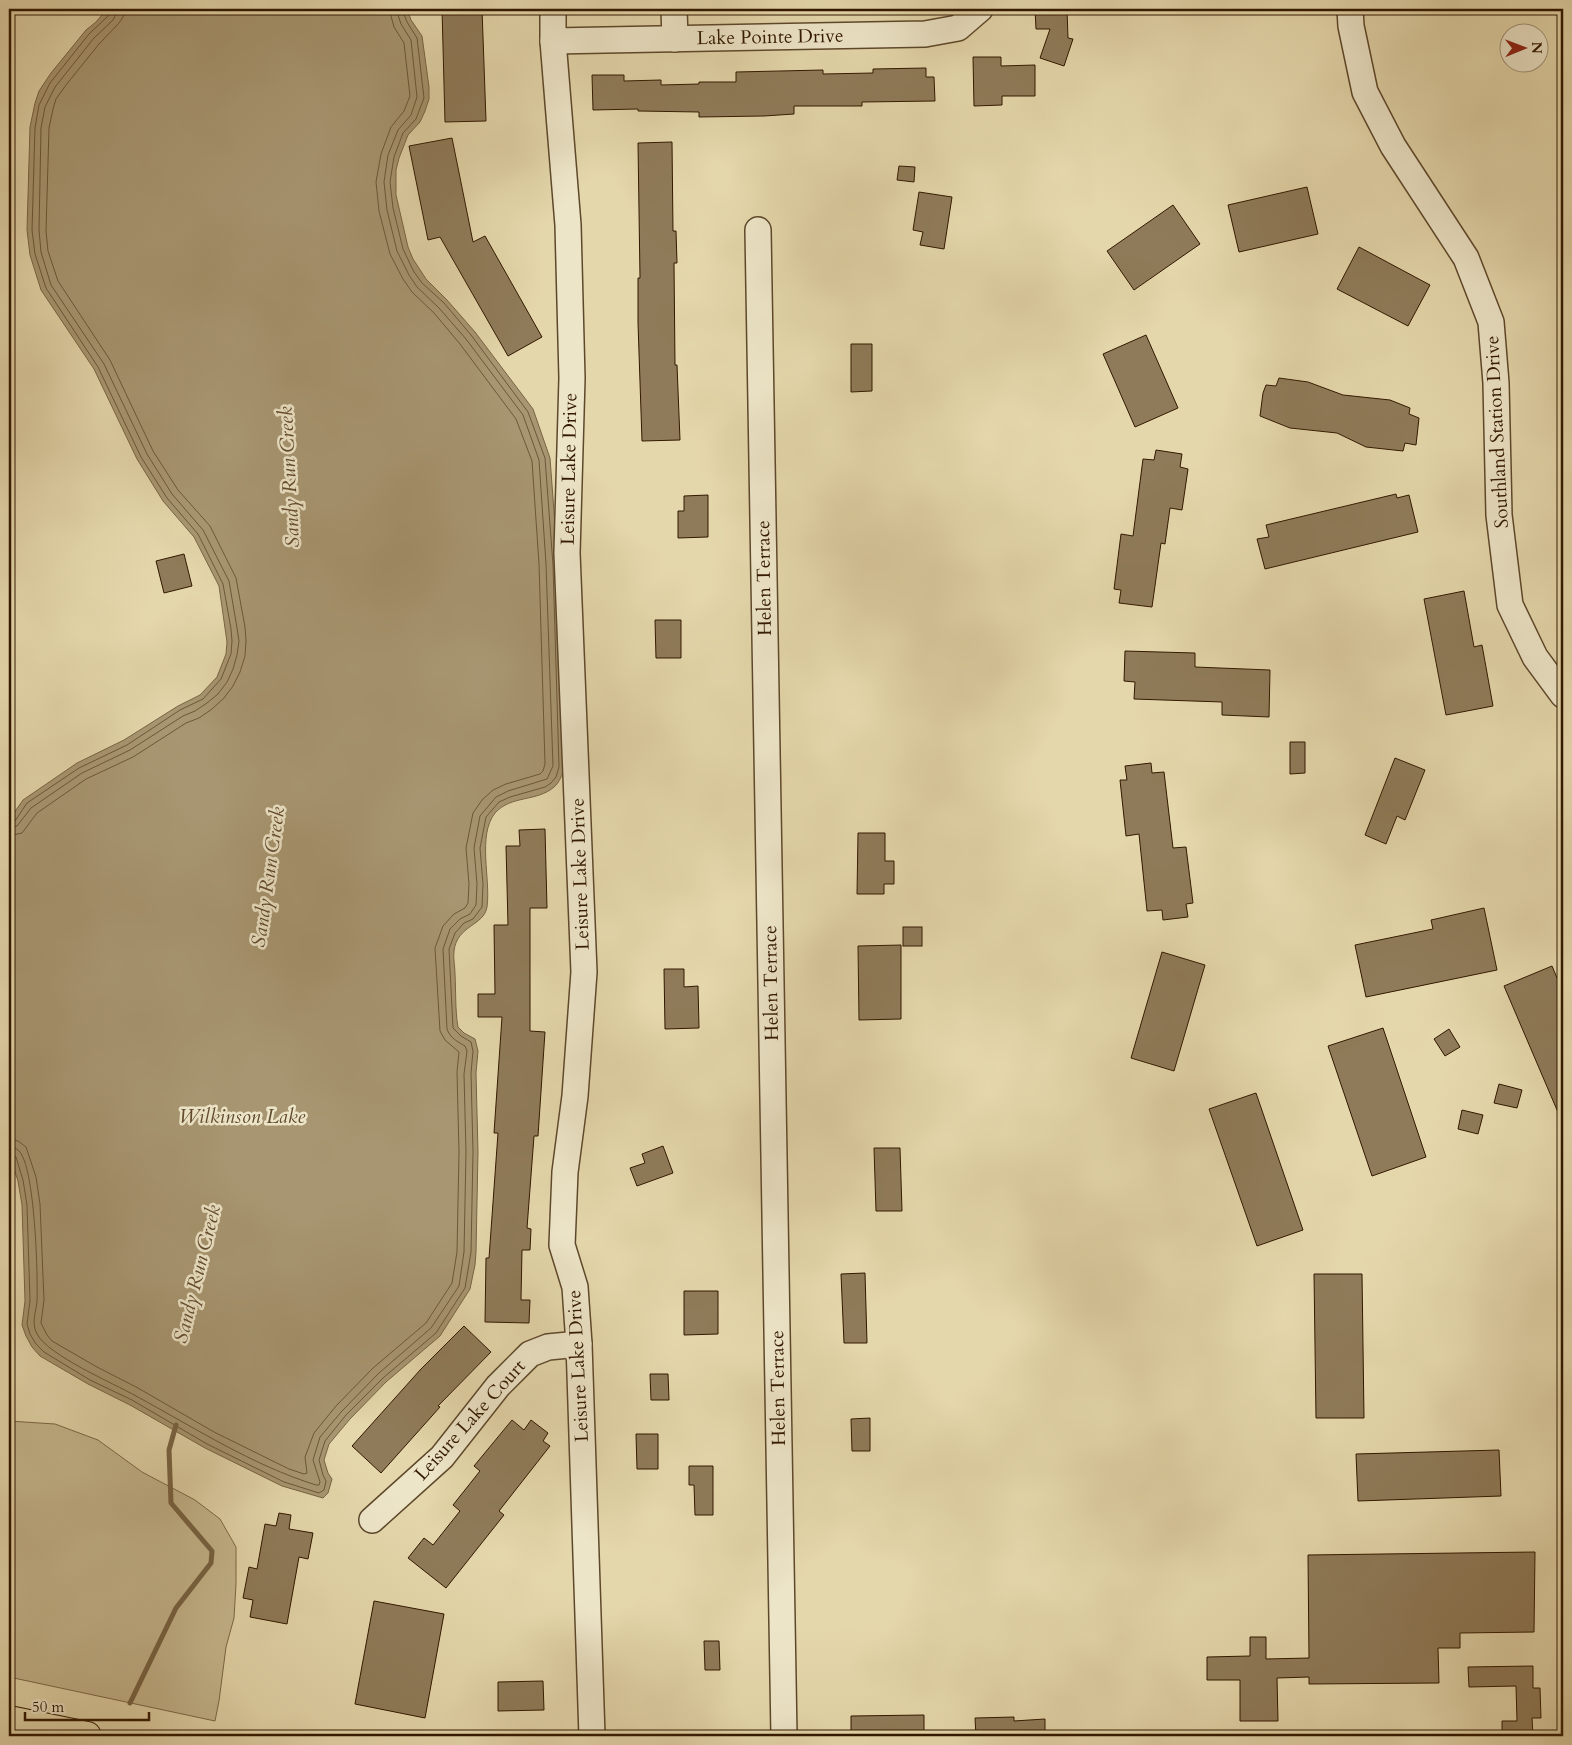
<svg xmlns="http://www.w3.org/2000/svg" width="1572" height="1745" viewBox="0 0 1572 1745" font-family="Cardo,serif">
  <style>
    .green { fill: #c6b78e; stroke: #7c6847 }
    .water { fill: #a79671; stroke: #786444 }
    .lines { fill: none; stroke-linecap: round; stroke-linejoin: round }
    .shore { stroke: #6c5738; stroke-width: 1 }
    .stream { stroke: #786444; stroke-width: 5 }
    .building { fill: #8f7b59; stroke: #321800 }
    .minor-casing { stroke: #5e482b; stroke-width: 28 }
    .major-casing { stroke: #321800; stroke-width: 30 }
    .minor { stroke: #ede5c8; stroke-width: 25 }
    .major { stroke: #e4d7ab; stroke-width: 28 }
    .labels { text-anchor: middle; dominant-baseline: central; stroke-width: 5; stroke-linejoin: round; paint-order: stroke }
    .street-label { font-size: 19px; fill: #321800; stroke: #ede5c8 }
    .water-label { font-size: 20px; font-style: italic; fill: #614a2d; stroke: #ede5c8 }
  </style>
  <rect width="100%" height="100%" fill="#e4d7ab"/>
  <filter id="stains"><feTurbulence type="fractalNoise" baseFrequency=".004" numOctaves="4"/><feColorMatrix values="0 0 0 0 .2 0 0 0 0 .09 0 0 0 0 .02 0 0 0 .5 -.17"/></filter>
  <radialGradient id="worn" r=".72"><stop offset=".6" stop-color="#630" stop-opacity="0"/><stop offset="1" stop-color="#630" stop-opacity=".3"/></radialGradient>
  <path class="green" d="M9 1421 55 1424 98 1440 142 1472 195 1500 220 1519 236 1547V1584L234 1618 226 1647 219 1701 215 1721 9 1677Z"/>
  <path class="water" d="M107 9H407L411 20 422 36 429 87V99L425 111 420 122 408 135 399 158 396 170V195L408 247 413 259 426 279 447 300 475 332 533 409 550 458 558 565 564 767C562 775 560 782 554 787 537 802 511 795 495 813 477 836 491 879 487 907 484 926 457 925 454 951 453 958 455 966 455 974 456 991 455 1010 458 1027L464 1033 475 1039 478 1051 476 1073 478 1152 476 1252 475 1265 470 1289 440 1336 386 1382 350 1419 329 1444 324 1460 328 1473 332 1479 328 1493 323 1498 282 1486 205 1448 130 1405 88 1384 40 1356 32 1347 26 1336 22 1325 25 1301 22 1205 18 1181 9 1153V820L23 800 77 763 124 740 178 706 200 695 217 677 226 654 227 642 219 586 194 537 163 501 137 459 94 369 41 290 30 255 27 230 30 127 35 103 39 91 51 73 86 30 96 22Z"/>
  <g class="lines">
    <g class="shore">
      <path d="M9 822 15 821 27 803 79 768 127 745 180 710 203 699 221 679 231 654 232 641 231 629 223 584 198 534 167 498 141 457 98 367 46 288 35 254 32 230 35 128 39 105 50 83 89 34 108 16 111 9"/>
      <path d="M9 829 17 826 31 808 82 773 130 750 183 716 195 711 207 703 218 694 227 682 233 669 237 655 239 641 237 628 229 581 203 530 172 494 147 454 104 364 51 285 41 252 39 230 41 128 45 107 55 87 94 38 113 20 116 14 117 9"/>
      <path d="M9 836 22 833 37 813 86 779 133 757 186 723 199 718 212 709 224 698 233 686 240 672 245 656 246 641 245 627 236 578 210 526 178 490 153 451 110 360 58 281 48 251 46 231 49 128 53 109 56 99 66 85 99 44 119 23 123 17 124 9"/>
      <path d="M9 1139 18 1141 26 1147 36 1177 40 1204 44 1300 41 1323 47 1335 52 1341 97 1367 138 1388 214 1432 289 1469 304 1474 307 1473 305 1457 314 1433 336 1406 373 1368 426 1323 452 1283 457 1252 459 1152 457 1072 459 1052 445 1040 440 1031 435 948 443 926 454 914 465 908 468 903 469 884 466 848 473 813 482 800 493 790 506 784 540 774 543 771 545 764 539 564 532 461 516 419 460 344 434 313 412 292 403 279 390 254 379 211 376 182 381 154 391 127 404 111 410 96 404 43 394 27 389 9"/>
      <path d="M9 1147C13 1147 16 1148 19 1151 35 1167 38 1275 37 1301 36 1312 31 1323 37 1334 49 1356 113 1383 136 1396 195 1428 252 1465 316 1485H319L320 1482 313 1460 320 1437 342 1411 379 1373 431 1328 459 1286 464 1252 466 1152 464 1074 467 1051 465 1046C458 1042 450 1038 447 1029L443 949 450 929 460 919 470 914 476 905 477 884 474 848 480 816 496 797 508 791 547 779 553 766 546 564 539 460 523 415 466 339 439 308 417 287 409 275 397 251 387 210 384 182 388 155 398 130 411 115 417 97 411 40 401 24 396 9"/>
      <path d="M9 1153 13 1154 16 1157 23 1180 27 1205 30 1301 27 1324 30 1334 36 1344 44 1352 90 1380 132 1400 207 1444 284 1482 319 1493 324 1490 326 1481 323 1475 319 1460 325 1441 346 1415 383 1378 436 1333 465 1288 471 1252 473 1152 471 1073 473 1051 471 1042 461 1036 453 1028 449 949 455 933 464 923 473 919 482 907 483 884 480 848 486 817 499 802 510 797 545 787 551 783 556 777 559 767 553 565 545 458 528 412 471 335 444 303 422 283 414 272 403 249 393 208 390 182 394 157 403 133 416 119 424 98 417 38 407 22 402 9"/>
    </g>
    <path class="stream" d="M130 1703 176 1608 211 1563 212 1551 171 1503 169 1450 176 1425"/>
  </g>
  <g class="building">
    <path d="M442 9H482L486 121 445 122Z"/>
    <path d="M1035 9H1067L1068 38 1073 39 1064 66 1040 58 1050 29H1036Z"/>
    <path d="M973 57H1001V66L1035 65V96H1002V105L974 106Z"/>
    <path d="M926 68V77H934L935 101 862 102V106H794V114L764 116 699 117V112L638 111V109L593 110 592 75H624V81L661 80V85L699 84V82H736V72L823 70V74L873 73V69Z"/>
    <path d="M452 138 473 242 485 236 542 337 508 356 440 237 428 240 409 146Z"/>
    <path d="M672 142 673 231H676L677 263H674L675 365H677L680 440 642 441 638 323V278H640L638 143Z"/>
    <path d="M899 166 915 167 914 182 897 180Z"/>
    <path d="M1307 187 1318 234 1239 252 1228 205Z"/>
    <path d="M919 192 952 197 944 249 920 245 923 232 913 230Z"/>
    <path d="M1173 205 1200 244 1134 290 1107 251Z"/>
    <path d="M1359 247 1430 285 1408 326 1337 289Z"/>
    <path d="M1146 335 1178 408 1135 427 1103 354Z"/>
    <path d="M851 344H872V391L851 392Z"/>
    <path d="M1279 378 1308 382 1343 395 1390 400 1410 408 1409 414 1419 418 1416 445 1405 443 1403 451 1366 447 1337 433 1290 428 1260 416 1263 393 1266 385 1276 386Z"/>
    <path d="M1156 450 1182 454 1180 467 1188 469 1182 510 1170 508 1165 544 1161 543 1152 607 1119 603 1121 590 1114 589 1121 534 1133 536 1143 459 1154 460Z"/>
    <path d="M1396 494 1397 498 1409 495 1418 532 1265 569 1257 539 1269 537 1266 525Z"/>
    <path d="M708 495V537L678 538V511H684V496Z"/>
    <path d="M184 554 192 586 164 593 156 561Z"/>
    <path d="M1464 591 1474 647 1482 645 1493 706 1446 715 1424 599Z"/>
    <path d="M655 620H681V658H656Z"/>
    <path d="M1125 651 1195 653V667L1270 670 1269 717 1222 715V702L1134 699 1135 682 1124 681Z"/>
    <path d="M1290 742H1305V773L1290 774Z"/>
    <path d="M1395 758 1425 770 1405 820 1397 816 1386 844 1365 835Z"/>
    <path d="M1151 763 1152 773 1164 772 1173 848 1186 847 1193 903 1186 904 1188 917 1163 920 1162 910 1147 911 1139 834 1126 836 1120 780H1127L1125 766Z"/>
    <path d="M545 829 547 908H530V1031L545 1032 538 1136H534L527 1228 531 1229 530 1250H522L521 1300H530L529 1323 485 1322 486 1258H489L498 1133H494L502 1017H478V994H495L494 925H508L506 846H520L519 830Z"/>
    <path d="M858 833H885V861H894V884H884V894H857Z"/>
    <path d="M1484 908 1497 970 1366 997 1355 945 1433 929 1431 920Z"/>
    <rect x="903" y="927" width="19" height="19"/>
    <path d="M901 945V1019L859 1020 858 946Z"/>
    <path d="M1162 952 1205 965 1174 1071 1131 1058Z"/>
    <path d="M1552 966 1563 992V1124L1504 986Z"/>
    <path d="M664 969H684V987L698 986 699 1028 665 1029Z"/>
    <path d="M1383 1028 1426 1157 1372 1176 1328 1046Z"/>
    <path d="M1449 1029 1460 1047 1445 1056 1434 1039Z"/>
    <path d="M1499 1084 1522 1090 1517 1108 1494 1103Z"/>
    <path d="M1256 1093 1303 1230 1257 1246 1209 1109Z"/>
    <path d="M1462 1110 1483 1115 1478 1134 1458 1129Z"/>
    <path d="M663 1146 673 1173 637 1186 630 1168 645 1163 642 1154Z"/>
    <path d="M874 1148H900L902 1211H876Z"/>
    <path d="M865 1273 867 1343H844L841 1274Z"/>
    <path d="M1314 1274H1362L1364 1418H1316Z"/>
    <path d="M684 1291H718V1334L684 1335Z"/>
    <path d="M464 1326 491 1352 438 1406 440 1407 381 1473 352 1446 421 1369Z"/>
    <path d="M650 1374H668L669 1400H651Z"/>
    <path d="M870 1418V1451H852L851 1419Z"/>
    <path d="M512 1420 524 1430 531 1420 548 1433 543 1441 550 1446 499 1511 504 1515 446 1588 408 1558 424 1538 433 1545 460 1511 453 1505 480 1471 474 1466Z"/>
    <path d="M636 1434H658V1469H637Z"/>
    <path d="M1499 1450 1501 1496 1358 1501 1356 1454Z"/>
    <path d="M689 1466H713V1515H695L694 1485H689Z"/>
    <path d="M279 1513 291 1515 289 1529 313 1533 308 1559 299 1557 287 1624 250 1617 253 1600 243 1598 249 1567 257 1569 265 1524 276 1526Z"/>
    <path d="M1535 1552 1534 1632 1460 1633V1648H1438L1439 1683 1309 1684V1677L1277 1678 1278 1721H1240V1680H1207V1657L1250 1656V1637H1266V1659L1309 1658 1308 1555Z"/>
    <path d="M374 1601 444 1614 425 1718 355 1704Z"/>
    <path d="M704 1641H719L720 1670H705Z"/>
    <path d="M1533 1666V1688H1540L1541 1718H1532L1533 1736H1502V1721H1517L1516 1686 1469 1687 1468 1667Z"/>
    <path d="M543 1681 544 1710 498 1711V1682Z"/>
    <path d="M924 1715V1736H851V1716Z"/>
    <path d="M1014 1717V1721L1045 1719V1736H976L975 1718Z"/>
  </g>
  <g class="lines">
    <g class="minor-casing">
      <g id="minor">
        <path d="M553 9V41L568 225 572 378 567 553 584 972 575 1096 565 1172 562 1245 575 1287 579 1344 592 1736"/>
        <path d="M674 9 675 39"/>
        <path d="M1350 9 1351 26 1365 92 1393 146 1466 258 1491 322 1496 383 1499 515 1510 605 1535 657 1563 695"/>
        <path d="M553 41 925 34 958 28 980 9"/>
        <path d="M758 230 784 1736"/>
        <path d="M372 1520 442 1457 498 1386 530 1354 548 1347 579 1344"/>
      </g>
    </g>
    <g class="major-casing">
      <path id="major" d="M9 1720 87 1736"/>
    </g>
    <use href="#minor" class="minor"/>
    <use href="#major" class="major"/>
  </g>
  <g class="labels">
    <g class="street-label">
      <text transform="translate(770 37) rotate(-1)">Lake Pointe Drive</text>
      <text transform="translate(1497 432) rotate(-93)">Southland Station Drive</text>
      <text transform="translate(569 469) rotate(-89)">Leisure Lake Drive</text>
      <text transform="translate(764 578) rotate(-91)">Helen Terrace</text>
      <text transform="translate(580 874) rotate(-92)">Leisure Lake Drive</text>
      <text transform="translate(771 983) rotate(-91)">Helen Terrace</text>
      <text transform="translate(578 1366) rotate(-93)">Leisure Lake Drive</text>
      <text transform="translate(778 1388) rotate(-91)">Helen Terrace</text>
      <text transform="translate(470 1420) rotate(-48)">Leisure Lake Court</text>
    </g>
    <g class="water-label">
      <text transform="translate(289 477) rotate(-93)">Sandy Run Creek</text>
      <text transform="translate(268 877) rotate(-82)">Sandy Run Creek</text>
      <text x="242" y="1116">Wilkinson Lake</text>
      <text transform="translate(197 1274) rotate(-76)">Sandy Run Creek</text>
    </g>
  </g>
  <rect width="1572" height="1745" fill="none" stroke="#e4d7ab" stroke-width="30"/>
  <rect x="10" y="10" width="1552" height="1725" fill="none" stroke="#321800" stroke-width="2.5"/>
  <rect x="15" y="15" width="1542" height="1715" fill="none" stroke="#321800"/>
  <g transform="translate(1524 48) rotate(89)"><circle r="24" fill="#ede5c8" stroke="#a29378"/>
  <path d="M0-4L9 19L0 12L-9 19Z" fill="#8f2418"/>
  <text y="-8" font-size="14" font-weight="bold" text-anchor="middle" fill="#321800">N</text>
  </g>
  <path d="M25 1712v8h124v-8" fill="none" stroke="#321800" stroke-width="2.5"/>
  <text x="32" y="1712" font-size="15" fill="#321800" stroke="#ede5c8" stroke-width="4" paint-order="stroke">50 m</text>
  <rect width="100%" height="100%" filter="url(#stains)"/>
  <rect width="100%" height="100%" fill="url(#worn)"/>
</svg>
